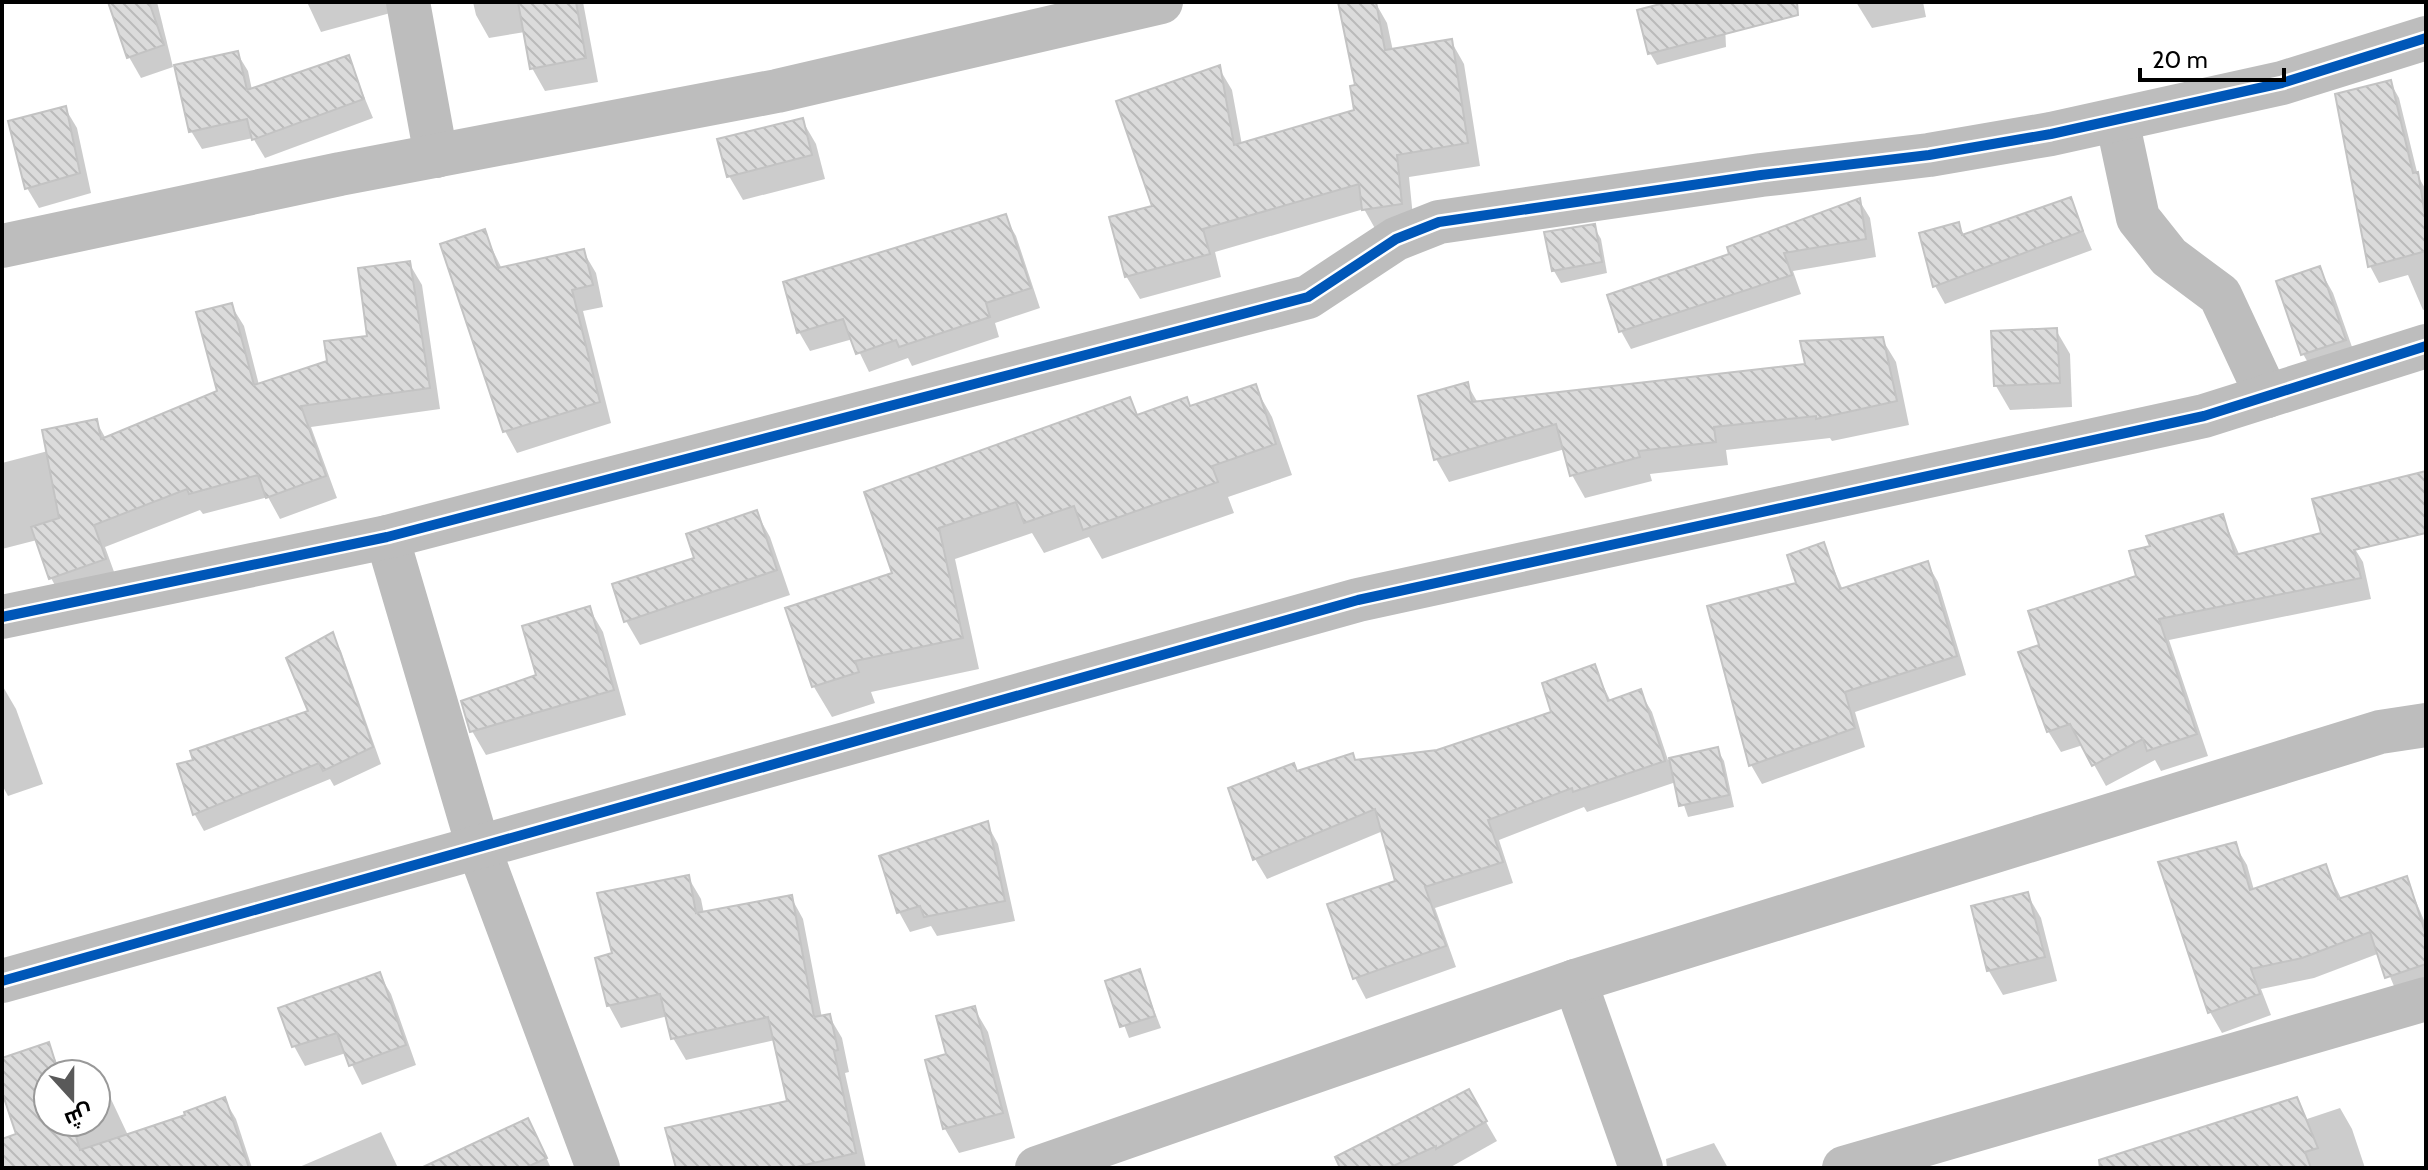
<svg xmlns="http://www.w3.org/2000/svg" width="2428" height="1170" viewBox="0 0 2428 1170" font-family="Cabin,Cairo,sans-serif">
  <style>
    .shadow { fill: #0003 }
    .building { fill: url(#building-back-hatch); stroke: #c3c3c3; stroke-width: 2 }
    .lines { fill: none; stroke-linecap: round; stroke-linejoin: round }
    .street { stroke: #bdbdbd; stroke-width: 44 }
    .cycleway-casing { stroke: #fff; stroke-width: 15 }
    .cycleway { stroke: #0057b8; stroke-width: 10 }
  </style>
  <defs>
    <pattern id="building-back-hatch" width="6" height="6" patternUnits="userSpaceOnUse" patternTransform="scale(2)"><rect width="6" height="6" fill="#dbdbdb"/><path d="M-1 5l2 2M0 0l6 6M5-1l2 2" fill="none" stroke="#bababa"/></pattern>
  </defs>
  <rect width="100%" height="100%" fill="#fff"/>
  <g class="shadow">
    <path d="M110 2H157L173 67 141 78 129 57Z"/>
    <path d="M307 2H392L394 12 321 32Z"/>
    <path d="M473 2H583L598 82 545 91 532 68 525 32 489 38 476 15Z"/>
    <path d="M1362 2H1375L1387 23 1393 51 1451 41 1464 64 1480 166 1409 177 1414 227 1377 232 1364 209 1215 252 1221 277 1140 299 1126 276 1219 68 1232 90 1242 145 1356 112Z"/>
    <path d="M1677 2H1724L1726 47 1657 65 1650 53Z"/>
    <path d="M1856 2H1923L1926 17 1872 28Z"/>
    <path d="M237 53 248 71 252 90 348 58 373 118 265 158 253 138 202 149 191 131Z"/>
    <path d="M2390 82 2399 98 2418 176 2426 190V309L2423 310 2408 275 2379 283 2370 266Z"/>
    <path d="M65 108 77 128 91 193 39 208 27 188Z"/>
    <path d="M802 120 816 144 825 179 743 200 729 176Z"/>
    <path d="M2070 199 2092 250 1945 304 1935 286 1958 225 1965 236Z"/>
    <path d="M1859 200 1870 218 1876 257 1793 271 1801 294 1631 349 1621 331 1732 256Z"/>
    <path d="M1005 217 1016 236 1040 308 995 323 999 337 912 366 908 358 869 372 853 339 810 351 799 332Z"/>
    <path d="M1594 227 1601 239 1607 273 1561 283 1554 271Z"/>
    <path d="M484 232 502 269 583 251 596 273 603 307 583 311 611 423 517 453 505 431Z"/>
    <path d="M409 263 422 285 440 409 311 427 337 498 280 519 268 497 203 514 200 510 105 547 117 580 63 600 51 578 37 540 2 549V463L48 451 96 421 106 439 219 392 231 305 244 326 259 385 329 362 370 338Z"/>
    <path d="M2319 268 2333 293 2358 364 2317 378 2303 354Z"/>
    <path d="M2056 330 2070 354 2072 407 2010 410 1996 386Z"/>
    <path d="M1882 339 1896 362 1909 425 1832 441 1830 438 1726 450 1728 465 1650 474 1652 481 1585 498 1572 475 1565 449 1449 482 1436 459 1467 384 1478 403 1807 366Z"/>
    <path d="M1255 387 1272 417 1292 475 1228 497 1234 513 1102 559 1089 537 1044 553 1032 533 955 559 979 669 871 692 875 703 832 717 814 687 788 610 894 574 866 493 1129 400 1139 417 1191 408Z"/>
    <path d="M756 512 770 537 790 595 640 645 626 621Z"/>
    <path d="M2222 516 2240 556 2350 541 2363 562 2371 599 2169 640 2208 756 2161 771 2155 760 2106 786 2083 745 2061 752 2048 731 2041 646 2139 578 2153 547Z"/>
    <path d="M1823 545 1843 590 1927 563 1938 582 1966 675 1855 712 1865 747 1762 784 1751 765Z"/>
    <path d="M589 608 603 632 626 715 486 755 472 731 539 676Z"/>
    <path d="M332 635 341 651 381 764 334 786 330 779 204 831 195 815 179 766 310 712Z"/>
    <path d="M1594 667 1611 702 1640 692 1652 712 1668 760 1717 749 1724 761 1734 807 1688 817 1676 782 1587 812 1584 807 1499 840 1513 883 1435 908 1456 967 1366 999 1355 978 1397 883 1383 831 1267 879 1255 859 1298 773 1438 752 1553 714Z"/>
    <path d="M2 685 16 709 43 784 8 796 2 785Z"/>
    <path d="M987 824 998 844 1015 921 937 936 931 926 910 932 899 912Z"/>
    <path d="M2235 845 2247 865 2254 890 2325 866 2342 900 2406 878 2426 925V989L2399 998 2380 953 2314 978 2261 989 2271 1015 2222 1033 2210 1012Z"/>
    <path d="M688 877 701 899 704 914 791 897 803 919 822 1018 829 1016 842 1038 849 1072 845 1073 866 1168H677L789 1103 775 1040 686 1060 673 1038 668 1016 621 1028 609 1006 598 959 614 954Z"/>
    <path d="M2027 894 2041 918 2057 981 2003 995 1989 971 1973 908Z"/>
    <path d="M1139 971 1161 1028 1129 1038 1108 982Z"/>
    <path d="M379 974 391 994 416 1065 362 1085 346 1053 305 1066 294 1046Z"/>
    <path d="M974 1008 988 1032 1015 1138 959 1153 945 1129 928 1061 948 1056Z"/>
    <path d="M48 1044 62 1074H48V1122H96V1105L111 1099 133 1146 89 1168H2V1141L18 1135 2 1085V1060Z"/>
    <path d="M1468 1091 1497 1141 1449 1168H1373Z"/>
    <path d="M224 1099 236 1119 252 1168H191Z"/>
    <path d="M2296 1099 2307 1119 2340 1108 2352 1129 2365 1168H2173Z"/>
    <path d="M381 1132 398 1168H297Z"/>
    <path d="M534 1132 551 1168H505L491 1137Z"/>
    <path d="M1714 1143 1728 1168H1667L1666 1159Z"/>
  </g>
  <g class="building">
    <path d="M108 2H149L164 45 127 58Z"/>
    <path d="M518 2H576L586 58 530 69Z"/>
    <path d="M1338 2H1376L1385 50 1452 39 1468 143 1397 155 1402 204 1362 210 1359 184 1203 229 1210 254 1125 277 1109 217 1152 206 1116 101 1220 65 1234 145 1354 110 1350 86 1355 85Z"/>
    <path d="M1668 2H1797L1798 15 1648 54 1637 10Z"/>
    <path d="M238 51 247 90 349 55 364 99 252 140 247 119 189 132 174 65Z"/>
    <path d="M2391 80 2413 173 2418 172 2426 221V251L2368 267 2335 94Z"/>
    <path d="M66 106 80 173 25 189 8 121Z"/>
    <path d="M803 118 812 155 727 177 717 139Z"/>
    <path d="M2071 197 2083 231 1933 287 1919 233 1959 222 1962 235Z"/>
    <path d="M1860 198 1866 239 1784 253 1792 275 1619 332 1607 295 1729 254 1727 247Z"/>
    <path d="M1006 214 1031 288 986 303 990 317 899 347 896 340 856 354 843 319 797 333 783 282Z"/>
    <path d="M1595 224 1602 262 1552 271 1544 232Z"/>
    <path d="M485 229 498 268 584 249 593 285 572 290 600 402 503 432 440 244Z"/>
    <path d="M410 261 430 388 301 406 326 476 266 498 258 475 189 494 187 489 94 525 106 559 49 579 31 527 59 518 42 430 97 419 101 439 217 391 196 312 232 303 254 385 327 361 324 341 367 336 358 268Z"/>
    <path d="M2320 266 2346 340 2301 355 2276 281Z"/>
    <path d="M2057 328 2060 383 1994 386 1991 331Z"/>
    <path d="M1883 337 1897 401 1816 419V416L1714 427 1716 442 1638 451 1640 457 1570 476 1556 424 1434 460 1418 396 1468 382 1472 402 1805 364 1800 341Z"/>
    <path d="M1256 384 1276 444 1212 466 1218 482 1083 530 1074 506 1024 523 1016 502 939 528 963 638 855 661 859 672 812 687 785 608 892 573 864 492 1130 397 1137 415 1187 397 1190 406Z"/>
    <path d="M2426 471V533L2354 550 2361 578 2159 619 2197 734 2147 751 2143 739 2092 766 2070 724 2047 732 2018 652 2039 645 2028 611 2136 576 2129 551 2150 546 2146 536 2223 514 2235 555 2321 533 2312 499Z"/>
    <path d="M757 510 777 570 624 622 612 584 694 558 686 534Z"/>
    <path d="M1824 542 1840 589 1928 561 1957 656 1845 692 1855 728 1749 766 1707 606 1796 583 1787 555Z"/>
    <path d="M590 606 614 690 470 732 461 701 536 675 522 626Z"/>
    <path d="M333 632 373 747 323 771 319 763 193 815 177 764 193 760 190 751 308 711 286 658Z"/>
    <path d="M1595 664 1608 701 1641 689 1665 761 1573 792 1572 788 1488 820 1503 862 1425 887 1446 946 1353 979 1327 904 1395 881 1375 809 1253 860 1228 788 1294 763 1297 771 1353 753 1355 760 1437 750 1551 712 1542 683Z"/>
    <path d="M1718 747 1729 795 1679 806 1669 758Z"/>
    <path d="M988 821 1005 901 924 917 920 906 897 913 879 856Z"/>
    <path d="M2236 842 2250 890 2326 864 2338 899 2407 876 2426 935V964L2385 978 2370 932 2302 958 2251 969 2260 994 2208 1013 2158 862Z"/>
    <path d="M689 875 696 913 792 895 814 1017 830 1014 838 1050 834 1051 856 1153 792 1168H676L665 1128 787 1101 768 1017 671 1039 660 994 607 1006 595 958 612 953 597 893Z"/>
    <path d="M2028 892 2045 957 1987 971 1971 906Z"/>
    <path d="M1140 969 1155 1016 1120 1027 1105 981Z"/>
    <path d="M380 972 406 1045 349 1066 337 1033 292 1047 278 1008Z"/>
    <path d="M975 1006 1003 1113 943 1129 925 1060 946 1054 936 1016Z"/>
    <path d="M49 1042 59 1074H48V1122H72L80 1150 185 1115 184 1112 225 1097 249 1168H2V1139L16 1134 2 1092V1058Z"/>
    <path d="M1469 1089 1487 1121 1436 1149V1146L1389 1168H1340L1335 1157Z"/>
    <path d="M2297 1097 2318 1148 2305 1152 2311 1168H2100L2099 1160Z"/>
    <path d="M528 1118 547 1158 525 1168 423 1167Z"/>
  </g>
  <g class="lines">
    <g class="street">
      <path d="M408 2 436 156"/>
      <path d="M2117 120 2138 218 2169 257 2220 295 2267 396"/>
      <path d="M2 246 340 174 777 91 1161 2"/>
      <path d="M387 537 478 846 598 1168"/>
      <path d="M2 617 387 537 1308 297 1396 239 1439 222 1761 175 1929 155 2051 134 2282 83 2426 38"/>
      <path d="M2 981 1358 600 2204 416 2426 346"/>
      <path d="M1575 981 1641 1168"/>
      <path d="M1037 1168 1575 981 2380 732 2426 725"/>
      <path d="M1844 1168 2426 999"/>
    </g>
    <g class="cycleway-casing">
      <g id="cycleway">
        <path d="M2 617 387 537 1308 297 1396 239 1439 222 1761 175 1929 155 2051 134 2282 83 2426 38"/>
        <path d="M2 981 1358 600 2204 416 2426 346"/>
      </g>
    </g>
    <use href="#cycleway" class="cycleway"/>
  </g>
  <rect width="2428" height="1170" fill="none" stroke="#000000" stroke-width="8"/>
  <g transform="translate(72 1098) rotate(159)"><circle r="38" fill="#ffffff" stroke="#999999" stroke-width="2"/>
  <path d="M0-6L14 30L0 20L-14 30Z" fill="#595959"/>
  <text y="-12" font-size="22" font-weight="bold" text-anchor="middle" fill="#000000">ش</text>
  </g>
  <path d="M2140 68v12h144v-12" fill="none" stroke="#000000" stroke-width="4"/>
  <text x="2152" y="68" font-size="24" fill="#000000" stroke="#ffffff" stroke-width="6" paint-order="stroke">20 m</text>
</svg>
